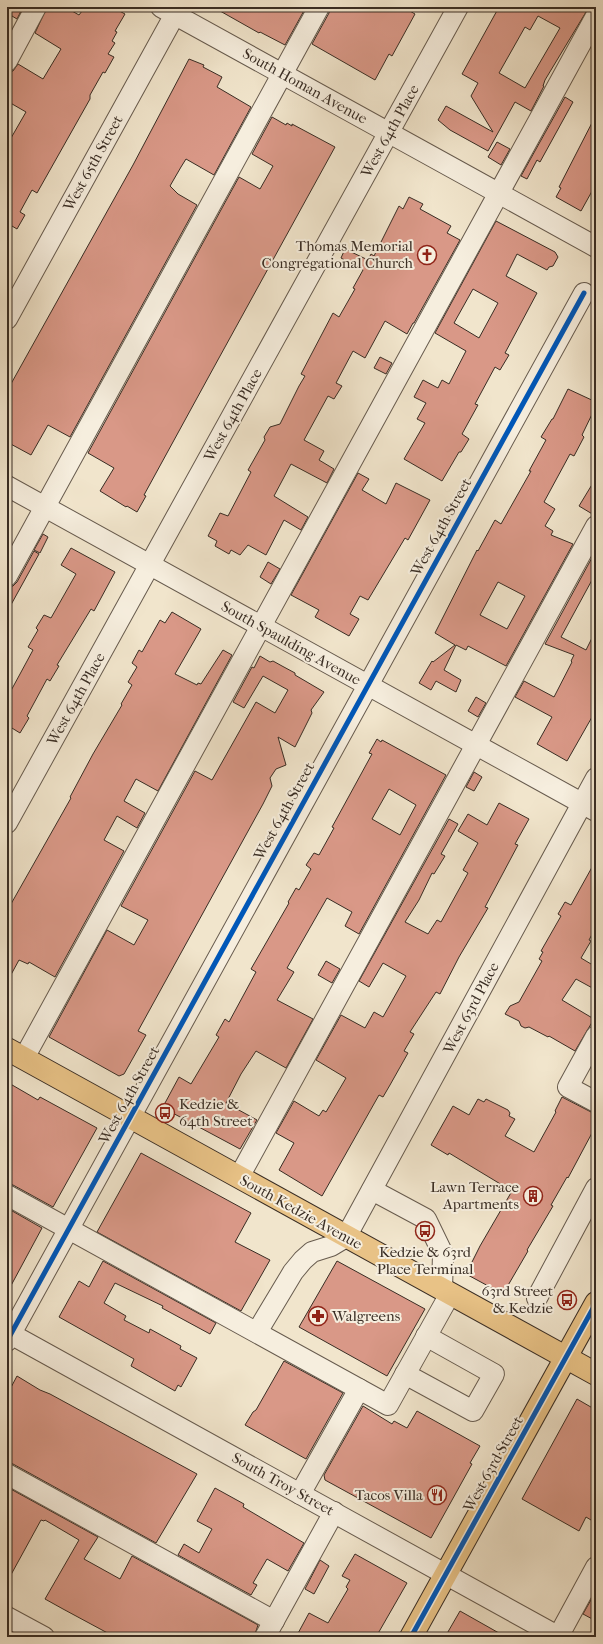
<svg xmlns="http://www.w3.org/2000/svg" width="603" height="1644" viewBox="0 0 603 1644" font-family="'IM FELL French Canon',serif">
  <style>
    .building { fill: #d99887; stroke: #392d24; fill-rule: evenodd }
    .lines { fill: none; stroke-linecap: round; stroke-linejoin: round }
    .minor-casing { stroke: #675b4e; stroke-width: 22 }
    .major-casing { stroke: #392d24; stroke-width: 24 }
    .minor { stroke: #f6eede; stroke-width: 20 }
    .major { stroke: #e8c286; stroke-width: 22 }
    .cycleway-casing { stroke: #f6eede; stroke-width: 8 }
    .cycleway { stroke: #0057b8; stroke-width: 5 }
    .labels { text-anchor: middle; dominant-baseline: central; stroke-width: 4; stroke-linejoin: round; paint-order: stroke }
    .street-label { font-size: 15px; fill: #392d24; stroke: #f6eede }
    .poi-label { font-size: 15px; fill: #392d24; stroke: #f6eede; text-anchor: end }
  </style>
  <rect width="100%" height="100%" fill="#f1e5cc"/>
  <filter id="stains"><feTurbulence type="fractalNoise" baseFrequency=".005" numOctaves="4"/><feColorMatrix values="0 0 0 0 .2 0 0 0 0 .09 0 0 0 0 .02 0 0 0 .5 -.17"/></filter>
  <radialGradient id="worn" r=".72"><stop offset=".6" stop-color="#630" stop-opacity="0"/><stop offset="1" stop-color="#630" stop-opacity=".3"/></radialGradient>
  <g class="building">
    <path d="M7 7H23L17 19 7 13Z"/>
    <path d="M47 7H65L79 15 85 7H112L125 14 115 31 117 32 112 41 115 43 108 54 114 57 105 73 103 72 90 95V99L37 193 32 190 20 212 25 215 17 229 12 226 7 235V145L26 112 7 101V72L13 71 18 64 43 79 61 49 35 33Z"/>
    <path d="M213 7H306L285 45 260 32 259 33Z"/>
    <path d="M330 7H403L415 14 392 56 389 54 375 80 312 44 329 13Z"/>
    <path d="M499 7H589L545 80 543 86H544L531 111 515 102 488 151 450 130 438 120 446 106 493 132 471 96 478 83 462 74ZM538 16 560 28 525 88 499 73 525 27 530 30Z"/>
    <path d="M189 59 204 65 203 67 222 77 217 87 251 107 214 175 186 159 181 167 170 186 178 194 197 205 70 437 48 425 31 455 7 442V391L133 165Z"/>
    <path d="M565 97 573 102 540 162 537 160 527 179 521 176Z"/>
    <path d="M596 115V184L581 211 556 197 561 188 559 187Z"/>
    <path d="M272 117 286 125 287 123 292 126V124L335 147 214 367 144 495 146 496 137 512 127 506 126 507 100 491 114 468 88 453 239 177 260 189 273 166 252 154Z"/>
    <path d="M497 142 510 149 501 165 488 157Z"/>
    <path d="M409 197 423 204 420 209 451 226 447 233 460 240 414 323H413L407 334 385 321 365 358 353 351 336 383 342 386 334 399 328 396 304 440 324 451 319 460 334 469 327 483 291 464 274 496 308 517 301 530 284 520 266 555 248 545 240 555 231 550 229 554 215 546 217 541 208 536 220 513 228 516 251 472 248 470 265 440 264 437 270 427 280 424 299 386 305 376 301 374 333 313 339 317 355 289 353 288 363 270 341 258 345 249 368 260 371 254 374 256 399 206 403 209Z"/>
    <path d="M496 221 555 252 558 257 553 266 549 267 547 270 517 254 506 276 537 293 505 353 509 355 500 370 495 367 475 404 478 405 462 434 469 439 461 452H459L442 481 404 459 425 423 417 419 426 403 414 397 423 380 438 388 442 380 449 384 466 351 435 333ZM473 289 498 303 479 338 454 323Z"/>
    <path d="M380 357 392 363 386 374 374 368Z"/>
    <path d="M568 389 596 402V406L582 435 584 437 574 456 570 454 544 502 555 509 545 526 553 531 551 535 573 544 506 666 468 646 466 650 456 645 444 670 461 680 456 692 436 681 431 690 419 683 432 661 433 662 455 645 435 633 477 550 478 551 495 520 501 524 531 471H529L546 440 541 437 552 419H553ZM498 582 525 596 507 629 480 615Z"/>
    <path d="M358 473 369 479 362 490 386 504 396 483 430 500 408 540 405 538 368 600 360 596 350 614 359 619 349 636 315 617 319 610 291 595Z"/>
    <path d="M596 478V515H594L579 506Z"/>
    <path d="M43 534 48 537 40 553 34 550Z"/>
    <path d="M71 548 115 572 94 611 91 609 57 665 59 666 50 681 47 679 27 716 29 718 20 733 7 725V698L33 650 28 647 38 630 36 628 44 615 51 618 76 574 61 565Z"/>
    <path d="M34 551 39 554 7 612V587L13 586 17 582Z"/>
    <path d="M594 554H596V582L592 580 561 637 586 650 596 630V710L567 761 537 744 552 717 515 697 524 681 554 697 572 662 571 661 574 655 545 644Z"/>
    <path d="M268 562 280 569 271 584 260 577Z"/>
    <path d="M172 612 201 629 175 674 197 685 198 683 201 684 223 650 232 655 158 791 136 779 124 801 145 813 137 828 117 816 104 840 124 851 55 977 29 962 28 964 19 960 7 982V911L71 798 70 797 93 754 122 705 121 704 132 685 128 682 137 667 132 663 139 650 142 652 160 620 165 623Z"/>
    <path d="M260 656 270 662 273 661 282 666 295 673V675L324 692 311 710 312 713 295 747 278 737 286 765 276 769 270 778 272 786 263 804 138 1031 146 1035 124 1074 119 1076 49 1037 107 930 134 945 148 920 121 906 195 771 212 780 256 702 275 713 288 690 263 676 244 708 233 702 252 667 254 668Z"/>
    <path d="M476 697 486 703 478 717 468 711Z"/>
    <path d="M377 739 381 742 382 740 446 775 359 934 345 926 352 912 327 898 287 968 294 972 277 1000 313 1019 286 1068 256 1051 241 1074 226 1103 257 1120 240 1149 167 1110 165 1103 179 1077 191 1084 219 1037 216 1035 225 1019 229 1022 256 972 251 969 289 903 288 902 296 888 299 890 311 869 306 865 314 853 319 855 334 828 332 827 337 818 372 754 369 753ZM389 789 416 805 400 835 372 819Z"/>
    <path d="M474 772 482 777 474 791 466 787Z"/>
    <path d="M499 803 529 819 515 844 518 845 485 907 488 908 459 957 440 994 436 992 410 1032 414 1034 404 1051 408 1053 390 1085 383 1097 379 1095 322 1196 279 1170 294 1143 276 1133 294 1101 319 1116 323 1110 326 1112 346 1078 316 1060 341 1015 365 1028 374 1012 383 1017 406 976 383 963 369 987 359 981 449 819 458 824 441 854 445 856 434 874 432 873 419 900 405 922 428 934 437 920 441 922 468 873 463 870 478 843 458 831 468 814 487 825Z"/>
    <path d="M596 860V927L589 940 591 941 581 958 596 967V990L576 979 562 1000 594 1019 575 1051 549 1036 548 1037 529 1027 525 1028 521 1026 519 1021 505 1014 510 1006 519 1002 542 961 539 959 543 952 541 951 561 916 558 914 565 902 571 905Z"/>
    <path d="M326 961 340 969 332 983 318 975Z"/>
    <path d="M7 1082 38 1100 40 1097 97 1128 53 1207 13 1185 7 1184Z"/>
    <path d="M562 1097 591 1112 596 1113V1135L592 1133 568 1178 567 1177 551 1205 553 1206 527 1250 528 1251 503 1294 466 1274 480 1246 512 1191 449 1153 448 1155 431 1145 453 1106 469 1115 478 1099 484 1102 486 1099 508 1110 510 1113 509 1116 515 1119 505 1136 534 1152 556 1112 555 1111Z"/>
    <path d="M141 1153 251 1213 235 1242 270 1260 241 1311 97 1232Z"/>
    <path d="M7 1208 42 1228 7 1293Z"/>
    <path d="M103 1261 216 1323 210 1334 162 1308 163 1306 115 1283 104 1303 126 1316 124 1320 149 1333 150 1329 181 1346 180 1349 197 1358 181 1387 178 1385 175 1391 131 1366 134 1359 59 1317 79 1281 89 1287Z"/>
    <path d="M337 1261 425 1309 387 1376 299 1327Z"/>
    <path d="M284 1361 343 1393 306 1459 245 1425 253 1412 256 1410Z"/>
    <path d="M17 1376 40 1390 50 1394 197 1474 156 1543 13 1464 7 1463V1395Z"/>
    <path d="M577 1399 596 1410V1523L586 1517 579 1531 522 1499Z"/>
    <path d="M363 1406 392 1424 394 1421 407 1428 417 1411 480 1446 470 1463 472 1464 431 1538 325 1480 324 1475Z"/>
    <path d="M7 1487 98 1537 84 1559 120 1579 132 1556 258 1625 254 1637H115L63 1609 45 1599 79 1540 45 1520 44 1521 41 1520 7 1582Z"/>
    <path d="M215 1488 244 1504 243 1507 304 1543 288 1571 267 1559 253 1583 257 1585 251 1595 178 1555 184 1544 199 1553 212 1529 197 1521Z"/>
    <path d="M355 1554 407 1583 376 1637H296L309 1613 328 1623 348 1589 346 1587 350 1580 342 1576Z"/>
    <path d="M320 1560 329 1566 314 1594 305 1589Z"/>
    <path d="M596 1591V1621L583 1614Z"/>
    <path d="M460 1611 506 1637H445Z"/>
  </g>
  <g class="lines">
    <g class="minor-casing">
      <g id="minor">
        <path d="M161 7 596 247"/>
        <path d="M7 61 36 7"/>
        <path d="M7 319 179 7"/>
        <path d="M7 486 596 811"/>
        <path d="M7 576 319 7"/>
        <path d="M7 823 458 7"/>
        <path d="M596 1036 568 1087 596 1102"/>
        <path d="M24 1058 596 16"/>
        <path d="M239 1177 596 526"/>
        <path d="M372 1190 426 1219 443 1254 442 1290"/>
        <path d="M7 1195 388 1405 450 1294"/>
        <path d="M537 1298 596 1188"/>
        <path d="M7 1332 559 1637"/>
        <path d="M257 1332 293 1272 303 1260 312 1252 331 1246 346 1237 596 778"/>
        <path d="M7 1341 584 293"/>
        <path d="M405 1374 473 1411 494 1374 426 1336"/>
        <path d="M7 1474 274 1621"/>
        <path d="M300 1494 359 1389"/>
        <path d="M7 1617 44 1637"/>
        <path d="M265 1637 334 1512"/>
        <path d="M558 1637 596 1567"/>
      </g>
    </g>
    <g class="major-casing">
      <g id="major">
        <path d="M7 1049 596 1374"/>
        <path d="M411 1637 596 1303"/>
      </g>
    </g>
    <use href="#minor" class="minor"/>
    <use href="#major" class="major"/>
    <g class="cycleway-casing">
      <g id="cycleway">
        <path d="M7 1341 584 293"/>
        <path d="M411 1637 596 1303"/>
      </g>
    </g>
    <use href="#cycleway" class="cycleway"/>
  </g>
  <defs>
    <g id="church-ring" transform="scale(1)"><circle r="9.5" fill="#f6eede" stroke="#8f2418" stroke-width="1.5"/><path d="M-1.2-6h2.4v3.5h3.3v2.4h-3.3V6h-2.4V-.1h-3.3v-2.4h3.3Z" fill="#8f2418"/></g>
    <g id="bus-ring" transform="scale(1)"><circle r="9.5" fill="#f6eede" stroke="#8f2418" stroke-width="1.5"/><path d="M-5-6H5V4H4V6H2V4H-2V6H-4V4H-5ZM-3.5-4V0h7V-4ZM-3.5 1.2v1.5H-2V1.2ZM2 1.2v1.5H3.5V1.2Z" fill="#8f2418"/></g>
    <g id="building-ring" transform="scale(1)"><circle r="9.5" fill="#f6eede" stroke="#8f2418" stroke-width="1.5"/><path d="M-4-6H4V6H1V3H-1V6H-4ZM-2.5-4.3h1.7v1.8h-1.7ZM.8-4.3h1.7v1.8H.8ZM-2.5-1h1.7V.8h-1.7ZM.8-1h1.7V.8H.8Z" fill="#8f2418"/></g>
    <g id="pharmacy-ring" transform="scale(1)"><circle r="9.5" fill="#f6eede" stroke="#8f2418" stroke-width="1.5"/><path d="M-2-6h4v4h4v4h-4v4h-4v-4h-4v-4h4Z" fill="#8f2418"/></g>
    <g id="restaurant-ring" transform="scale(1)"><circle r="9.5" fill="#f6eede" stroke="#8f2418" stroke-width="1.5"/><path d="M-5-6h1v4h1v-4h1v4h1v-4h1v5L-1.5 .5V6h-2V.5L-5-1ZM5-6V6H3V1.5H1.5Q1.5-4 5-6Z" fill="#8f2418"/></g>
  </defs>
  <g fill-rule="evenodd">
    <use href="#church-ring" x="427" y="255"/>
    <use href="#bus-ring" x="165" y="1113"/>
    <use href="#building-ring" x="533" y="1196"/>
    <use href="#bus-ring" x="425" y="1231"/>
    <use href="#bus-ring" x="567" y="1300"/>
    <use href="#pharmacy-ring" x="318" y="1316"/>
    <use href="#restaurant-ring" x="437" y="1495"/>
  </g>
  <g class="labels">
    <g class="street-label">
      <text transform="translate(305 86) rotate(29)">South Homan Avenue</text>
      <text transform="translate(390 131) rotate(-61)">West 64th Place</text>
      <text transform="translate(93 163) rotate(-61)">West 65th Street</text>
      <text transform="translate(233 415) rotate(-61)">West 64th Place</text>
      <text transform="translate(441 527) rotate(-61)">West 64th Street</text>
      <text transform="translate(291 643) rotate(29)">South Spaulding Avenue</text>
      <text transform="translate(76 699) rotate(-61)">West 64th Place</text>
      <text transform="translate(284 811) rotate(-61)">West 64th Street</text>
      <text transform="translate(471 1008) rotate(-62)">West 63rd Place</text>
      <text transform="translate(129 1095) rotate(-61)">West 64th Street</text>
      <text transform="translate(301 1212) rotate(29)">South Kedzie Avenue</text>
      <text transform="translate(493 1464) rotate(-61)">West 63rd Street</text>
      <text transform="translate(283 1484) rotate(29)">South Troy Street</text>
    </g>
    <g class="poi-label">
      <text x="413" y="246">Thomas Memorial<tspan x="413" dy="17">Congregational Church</tspan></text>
      <text x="179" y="1104" text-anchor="start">Kedzie &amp;<tspan x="179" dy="17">64th Street</tspan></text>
      <text x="519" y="1187">Lawn Terrace<tspan x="519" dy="17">Apartments</tspan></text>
      <text x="425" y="1252" text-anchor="middle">Kedzie &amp; 63rd<tspan x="425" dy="17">Place Terminal</tspan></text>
      <text x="553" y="1291">63rd Street<tspan x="553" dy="17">&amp; Kedzie</tspan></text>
      <text x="332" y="1316" text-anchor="start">Walgreens</text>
      <text x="423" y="1495">Tacos Villa</text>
    </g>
  </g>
  <rect width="603" height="1644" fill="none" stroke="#f1e5cc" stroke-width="24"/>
  <rect x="8" y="8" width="587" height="1628" fill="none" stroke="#392d24" stroke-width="2"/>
  <rect x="12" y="12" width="579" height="1620" fill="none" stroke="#392d24"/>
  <rect width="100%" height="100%" filter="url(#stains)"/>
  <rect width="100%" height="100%" fill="url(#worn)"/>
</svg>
